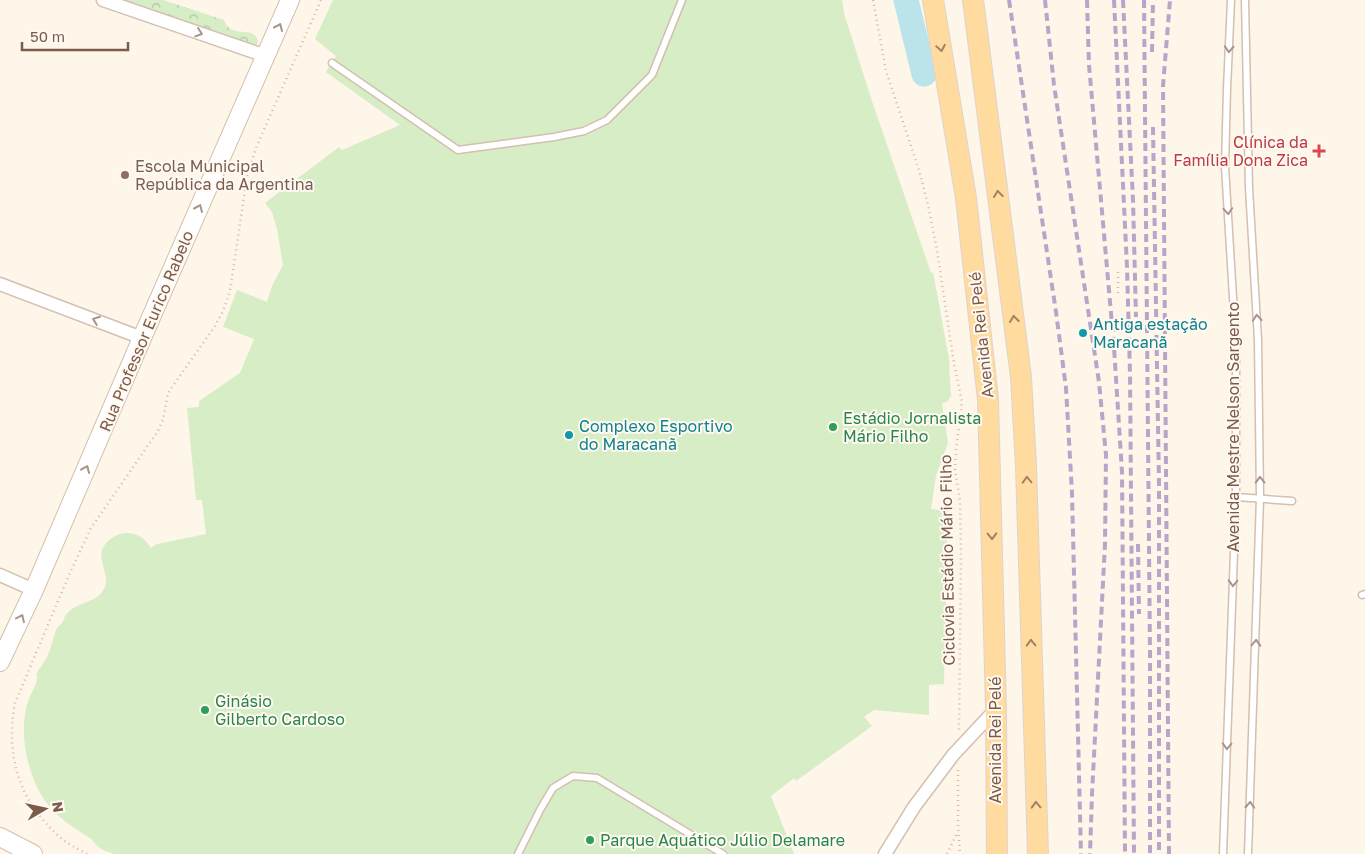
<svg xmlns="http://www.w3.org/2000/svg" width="1365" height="854" viewBox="0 0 1365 854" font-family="'Golos Text',sans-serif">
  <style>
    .forest { fill: url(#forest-crowns) }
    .park { fill: #d6edc6 }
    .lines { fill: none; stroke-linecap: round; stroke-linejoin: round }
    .river { stroke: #bbe3ea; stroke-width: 25 }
    .lane-casing { stroke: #d4bfb0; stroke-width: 9 }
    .street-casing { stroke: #d4bfb0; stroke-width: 15 }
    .secondary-casing { stroke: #d7bfad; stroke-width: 20 }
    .primary-casing { stroke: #ddd4d0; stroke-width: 22 }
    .path { stroke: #dbb7a1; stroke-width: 2.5; stroke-dasharray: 1 4; stroke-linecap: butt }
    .lane { stroke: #fff; stroke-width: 6 }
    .street { stroke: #fff; stroke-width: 12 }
    .secondary { stroke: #fff; stroke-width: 18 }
    .primary { stroke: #ffdb9f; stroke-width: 20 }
    .rail { stroke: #b9a5ca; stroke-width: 4; stroke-dasharray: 8 5; stroke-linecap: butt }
    .oneway { stroke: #a99489 }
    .oneway2 { stroke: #a38164 }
    .health-dot { fill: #e0444e; stroke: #fff9f1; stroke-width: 2 }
    .education-dot { fill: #8d6e63; stroke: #fff9f1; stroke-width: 2 }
    .culture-dot { fill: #0f9aa8; stroke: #fff9f1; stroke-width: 2 }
    .leisure-dot { fill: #2e9e5b; stroke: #fff9f1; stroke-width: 2 }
    .labels { text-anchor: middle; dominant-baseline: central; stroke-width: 4; stroke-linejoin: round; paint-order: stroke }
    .health-label { font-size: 16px; fill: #be3a42; stroke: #fff9f1; text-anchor: end }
    .education-label { font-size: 16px; fill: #785e54; stroke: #fff9f1; text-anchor: start }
    .culture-label { font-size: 16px; fill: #0d838f; stroke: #fff9f1; text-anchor: start }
    .street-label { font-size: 16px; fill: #7b5b4a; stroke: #fff9f1 }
    .leisure-label { font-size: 16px; fill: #27864d; stroke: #fff9f1; text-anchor: start }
  </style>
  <defs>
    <pattern id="forest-crowns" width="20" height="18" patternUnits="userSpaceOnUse" patternTransform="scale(1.25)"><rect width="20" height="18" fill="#d6edc6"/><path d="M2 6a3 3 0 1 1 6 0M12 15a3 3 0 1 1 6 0" fill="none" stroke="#b3c3a3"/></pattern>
  </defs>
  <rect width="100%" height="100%" fill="#fef6e9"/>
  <path class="forest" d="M115 0H163L224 20C231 41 255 23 258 42L254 49Z"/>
  <path class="park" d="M333 0H842L844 13 871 98 931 273 933 272 950 364 949 365 951 396 947 402 942 403 948 443 936 476 931 509 948 511 944 684 929 685V715L874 710 864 717 872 726 796 781 794 778 771 796 794 854H114C110 852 104 851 100 848 96 846 94 841 90 838 76 829 62 821 51 808 29 785 18 735 27 705 29 696 35 688 37 680 38 673 35 679 37 673 40 667 45 662 47 657 52 647 53 636 57 628 58 626 61 625 62 623 64 621 64 618 65 616 76 601 92 605 102 592 116 575 87 555 112 538 119 533 126 532 134 534 142 536 146 541 151 548L157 544 206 534 202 500H196L187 408 199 407V401L240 373 254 339 223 327 237 290 267 302 272 286 283 265 277 229 272 212 265 203 339 147 342 150 400 125 326 72 336 56 315 39Z"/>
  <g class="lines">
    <path class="river" d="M906 0 924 74"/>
    <g class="lane-casing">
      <g id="lane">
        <path d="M1245 0 1249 188 1258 340 1260 498 1248 854"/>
        <path d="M332 63 458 150 554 137 584 131 607 120 652 75 682 0"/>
        <path d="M1236 497 1292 501"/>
        <path d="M1362 595 1365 594"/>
        <path d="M518 854 540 810 553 788 573 776 597 778 723 854"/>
        <path d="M1223 854 1236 497V346L1225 167 1227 89 1231 0"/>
      </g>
    </g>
    <g class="street-casing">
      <g id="street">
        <path d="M103 0 266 56"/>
        <path d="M0 284 142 338"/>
        <path d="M0 575 34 590"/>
        <path d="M885 854 914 807 953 755 996 709"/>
      </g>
    </g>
    <g class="secondary-casing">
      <g id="secondary">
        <path d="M0 662 34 590 142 338 290 0"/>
        <path d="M0 837 33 854"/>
      </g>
    </g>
    <g class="primary-casing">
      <g id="primary">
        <path d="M933 0 966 198 988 400 996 709 997 854"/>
        <path d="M973 0 1021 377 1026 466 1038 854"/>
      </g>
    </g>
    <g class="path">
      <path d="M873 0 886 71 919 170 928 205 937 250 954 364 962 402 956 450 955 470 960 501 961 553 959 730"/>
      <path d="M1118 272V297"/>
      <path d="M958 770V825L960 854"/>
      <path d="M87 854C78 849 68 844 61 838 19 802 5 756 15 703L69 575 91 528 158 431 163 420 168 393 215 326 223 311 230 291 247 177 256 148 321 0"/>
      <path d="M947 854 957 833"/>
    </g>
    <use href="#lane" class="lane"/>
    <use href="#street" class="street"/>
    <use href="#secondary" class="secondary"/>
    <use href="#primary" class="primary"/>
    <g class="rail">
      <path d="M1009 0 1056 312 1066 388 1072 493 1081 854"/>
      <path d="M1045 0 1054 85 1099 382 1106 455 1105 544 1092 794 1090 854"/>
      <path d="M1087 0 1089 65 1114 347 1122 472 1125 854"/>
      <path d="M1114 0 1127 267 1130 373 1134 854"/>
      <path d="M1123 0 1133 200 1136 317"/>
      <path d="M1144 0 1150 654V854"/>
      <path d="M1152 52 1153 0"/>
      <path d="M1153 127 1159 484V854"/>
      <path d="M1138 544 1139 614"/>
      <path d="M1169 854 1163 86 1170 0"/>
    </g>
  </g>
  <defs><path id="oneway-chevron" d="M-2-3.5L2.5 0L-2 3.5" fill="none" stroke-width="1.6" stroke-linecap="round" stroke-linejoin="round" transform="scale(1.25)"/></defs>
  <g class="oneway">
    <use href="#oneway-chevron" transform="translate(279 27) rotate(-66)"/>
    <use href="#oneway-chevron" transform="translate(199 33) rotate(19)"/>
    <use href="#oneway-chevron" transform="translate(1229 49) rotate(93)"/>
    <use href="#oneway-chevron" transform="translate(199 208) rotate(-66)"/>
    <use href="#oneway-chevron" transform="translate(1228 211) rotate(86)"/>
    <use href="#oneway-chevron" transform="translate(1257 318) rotate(-94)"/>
    <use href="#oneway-chevron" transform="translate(96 320) rotate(-159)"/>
    <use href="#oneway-chevron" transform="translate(86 469) rotate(-67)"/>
    <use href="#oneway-chevron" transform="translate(1260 480) rotate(-91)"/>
    <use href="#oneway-chevron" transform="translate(1233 583) rotate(92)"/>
    <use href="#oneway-chevron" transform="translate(21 618) rotate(-65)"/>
    <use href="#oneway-chevron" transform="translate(1256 643) rotate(-88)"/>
    <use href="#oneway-chevron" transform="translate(1227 746) rotate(92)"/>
    <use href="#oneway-chevron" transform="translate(1250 805) rotate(-87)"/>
  </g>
  <g class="oneway2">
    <use href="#oneway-chevron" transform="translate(941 48) rotate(80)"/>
    <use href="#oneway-chevron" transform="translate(998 194) rotate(-97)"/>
    <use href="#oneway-chevron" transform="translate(1014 319) rotate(-97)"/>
    <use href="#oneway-chevron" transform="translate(1027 480) rotate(-92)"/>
    <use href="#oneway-chevron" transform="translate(992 536) rotate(89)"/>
    <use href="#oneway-chevron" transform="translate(1031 643) rotate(-92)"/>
    <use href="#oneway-chevron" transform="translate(1036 805) rotate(-92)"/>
  </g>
  <path class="health-dot" d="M1316.5 143.5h5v5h5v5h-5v5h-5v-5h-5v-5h5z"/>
  <circle class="education-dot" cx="125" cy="175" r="5"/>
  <g class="culture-dot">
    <circle cx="1083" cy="333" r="5"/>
    <circle cx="569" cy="435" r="5"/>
  </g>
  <g class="leisure-dot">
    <circle cx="833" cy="427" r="5"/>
    <circle cx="205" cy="710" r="5"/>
    <circle cx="590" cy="840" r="5"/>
  </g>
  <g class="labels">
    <g class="health-label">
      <text x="1308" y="142">Clínica da<tspan x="1308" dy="18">Família Dona Zica</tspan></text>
    </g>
    <g class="education-label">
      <text x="135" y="166">Escola Municipal<tspan x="135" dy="18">República da Argentina</tspan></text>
    </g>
    <g class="culture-label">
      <text x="1093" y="324">Antiga estação<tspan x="1093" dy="18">Maracanã</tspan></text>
      <text x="579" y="426">Complexo Esportivo<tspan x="579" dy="18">do Maracanã</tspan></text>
    </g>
    <g class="street-label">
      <text transform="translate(146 331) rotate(-67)">Rua Professor Eurico Rabelo</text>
      <text transform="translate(981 335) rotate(-96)">Avenida Rei Pelé</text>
      <text transform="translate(1233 427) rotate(-90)">Avenida Mestre Nelson Sargento</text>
      <text transform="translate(947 560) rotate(-91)">Ciclovia Estádio Mário Filho</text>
      <text transform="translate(995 740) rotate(-90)">Avenida Rei Pelé</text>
    </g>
    <g class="leisure-label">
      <text x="843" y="418">Estádio Jornalista<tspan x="843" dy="18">Mário Filho</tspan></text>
      <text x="215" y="701">Ginásio<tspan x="215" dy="18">Gilberto Cardoso</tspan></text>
      <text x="600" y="840">Parque Aquático Júlio Delamare</text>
    </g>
  </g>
  <g transform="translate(45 809) rotate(81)" stroke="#fff9f1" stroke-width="4" paint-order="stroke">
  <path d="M0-4L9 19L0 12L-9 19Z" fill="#7b5b4a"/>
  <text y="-8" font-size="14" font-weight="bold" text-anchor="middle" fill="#7b5b4a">N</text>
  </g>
  <path d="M22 42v8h106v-8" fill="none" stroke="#7b5b4a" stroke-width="2.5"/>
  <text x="30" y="42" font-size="15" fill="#7b5b4a" stroke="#fff9f1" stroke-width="4" paint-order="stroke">50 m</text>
</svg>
